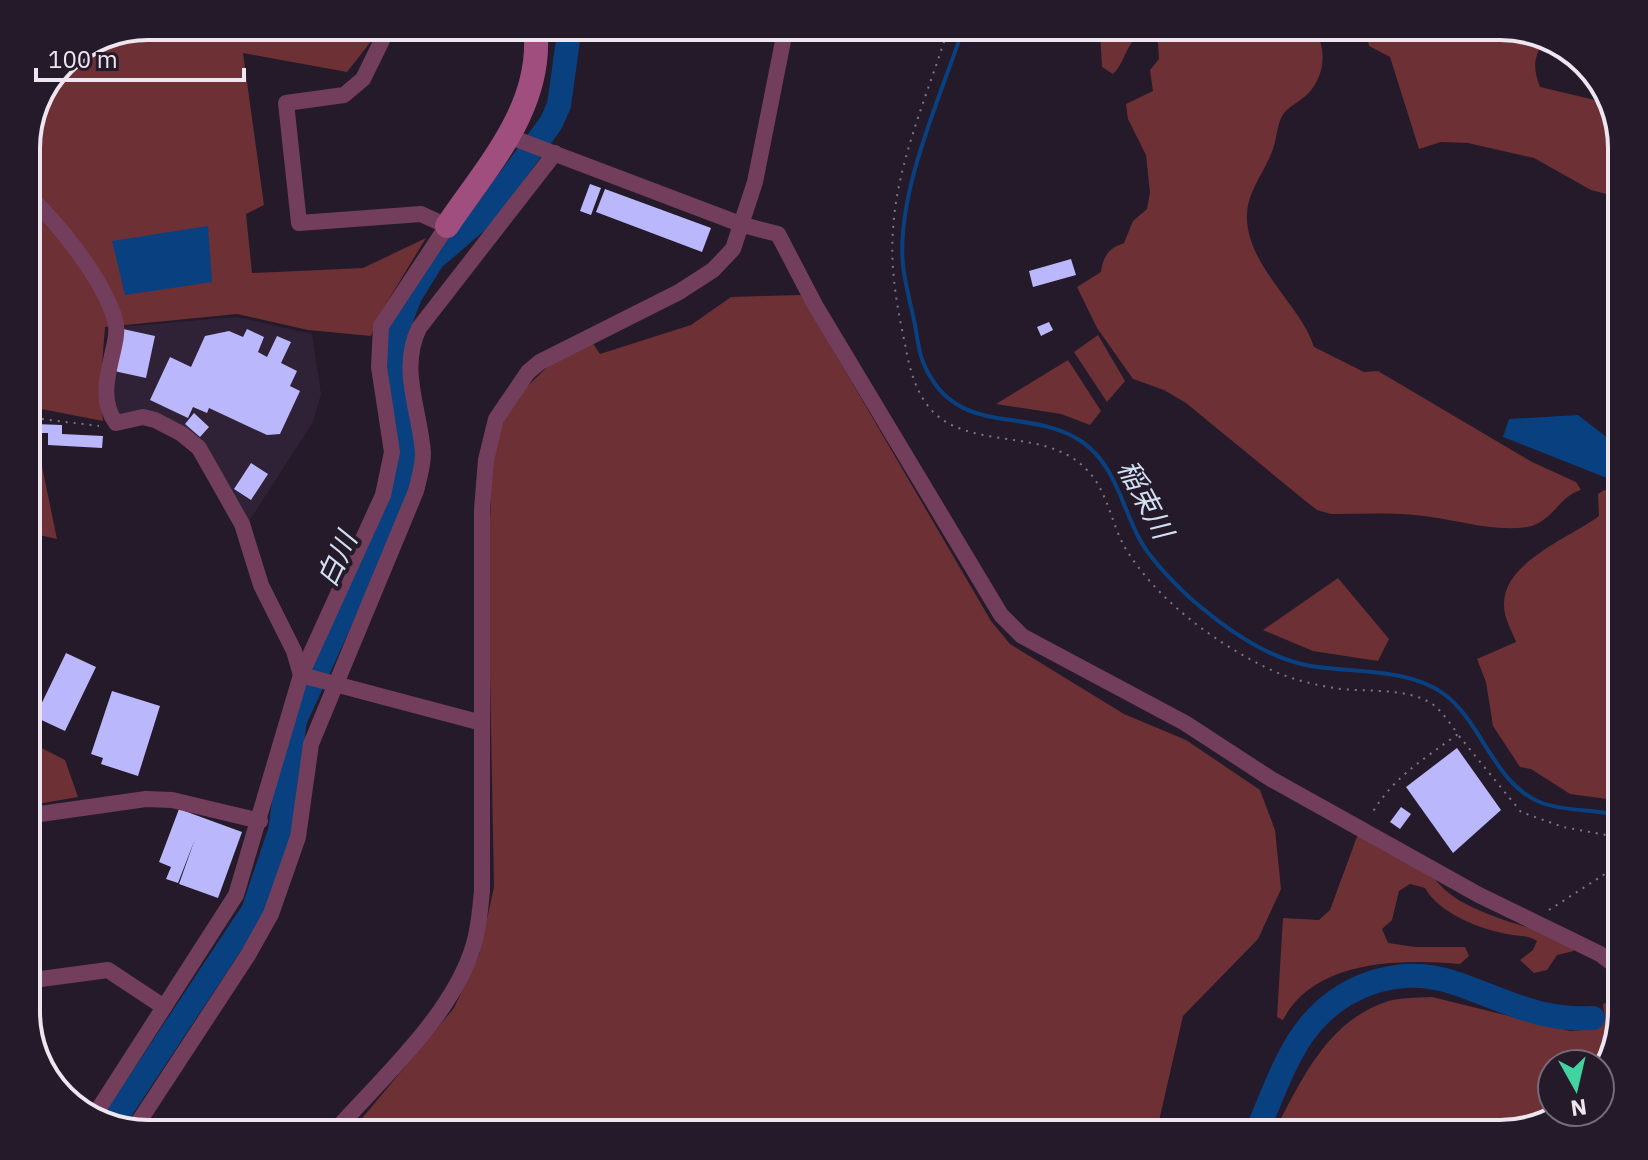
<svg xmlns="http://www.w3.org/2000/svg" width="1648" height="1160" viewBox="0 0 1648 1160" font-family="'IBM Plex Sans','Noto Sans JP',sans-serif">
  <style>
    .built { fill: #302236 }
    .green { fill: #6c3035 }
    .water { fill: #094080 }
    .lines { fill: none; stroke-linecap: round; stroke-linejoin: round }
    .stream { stroke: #094080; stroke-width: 4 }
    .river { stroke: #094080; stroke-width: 24 }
    .building { fill: #bbb7fc }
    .path { stroke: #7f7683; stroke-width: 2; stroke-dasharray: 2 6; stroke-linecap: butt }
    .street { stroke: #723e5b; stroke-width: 16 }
    .secondary { stroke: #a04e7d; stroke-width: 24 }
    .labels { text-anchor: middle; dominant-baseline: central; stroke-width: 8; stroke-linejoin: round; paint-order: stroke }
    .water-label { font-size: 28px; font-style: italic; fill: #d2e0f3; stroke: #251a29 }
    .rim { fill: none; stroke: #ede6f0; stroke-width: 4 }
  </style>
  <rect width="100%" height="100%" fill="#251a29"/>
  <path class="built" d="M237 317 312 334 321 394 313 422 248 523 202 445 113 412 111 374 120 327Z"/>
  <g class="green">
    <path d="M148 26H383L347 72 243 53 264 205 246 214 252 273 363 268 426 238 378 317 371 336 308 330 237 314 105 327 100 390 103 421 26 406V140L67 57Z"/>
    <path d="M1087 26H1313C1326 46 1326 70 1312 89 1305 99 1292 104 1284 113 1277 122 1277 138 1273 149 1267 167 1252 186 1248 205 1238 260 1301 303 1314 347L1364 372 1378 371 1532 462 1576 482 1581 490C1559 496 1552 523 1527 527 1493 532 1457 520 1424 516 1393 512 1362 514 1331 514L1317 510 1303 499 1186 403 1164 390 1133 379 1097 328 1077 287 1101 272C1103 256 1109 248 1124 243L1133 221 1147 209 1150 192 1146 155 1128 119 1126 104 1153 91 1150 70 1159 59 1158 43 1148 33C1127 34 1127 61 1113 74L1102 67 1100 32Z"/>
    <path d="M1364 26H1500L1544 41C1533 58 1533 69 1540 87L1612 104 1622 148V198L1591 190 1534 158 1468 143 1441 142 1419 149 1390 57 1369 46Z"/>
    <path d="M801 295 991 621 1010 644 1124 714 1186 740 1260 790 1275 830 1281 889 1258 939 1183 1016 1156 1134H349L454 1008 479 955 494 887 488 570 493 449 505 418 524 390 551 363 592 342 600 354 691 325 731 297Z"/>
    <path d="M1098 335 1125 381 1107 402 1074 352Z"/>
    <path d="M1068 360 1101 411 1090 425 1061 414 996 404Z"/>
    <path d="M26 422 33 423 57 539 26 532Z"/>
    <path d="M1604 490 1622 492V801L1570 794 1531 769 1520 767 1493 726 1486 682 1477 659 1516 642C1512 631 1504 618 1504 606 1502 562 1570 538 1599 516L1598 494Z"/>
    <path d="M1338 578 1389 639 1378 661 1313 651 1263 630Z"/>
    <path d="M26 740 65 760 78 797 26 806Z"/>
    <path d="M1358 834C1378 844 1407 854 1424 869 1441 884 1443 892 1466 904 1500 922 1536 928 1571 942L1574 951 1557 955 1547 970 1534 973 1520 960 1533 950 1537 941C1525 934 1519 937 1507 934 1479 929 1439 913 1425 888L1410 884 1399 891 1392 920 1382 929 1388 943 1415 947H1465L1469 956 1460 964C1402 959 1314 959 1283 1020L1277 1017 1283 918 1319 920 1330 910Z"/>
    <path d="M1432 997 1570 1031 1582 1030 1605 1020 1603 1004 1622 998V1012L1600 1077V1064H1552V1112H1566C1524 1147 1335 1134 1273 1134 1300 1083 1325 1024 1383 1003 1397 997 1417 998 1432 997Z"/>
  </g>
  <g class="water">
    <path d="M208 226 212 282 125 295 112 241Z"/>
    <path d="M1578 415 1622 449V484L1503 437 1509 419Z"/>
  </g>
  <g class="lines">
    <path class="stream" d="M964 26C941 96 896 192 903 265 905 283 910 302 914 320 917 334 918 349 923 362 955 440 1026 405 1081 441 1116 465 1121 505 1140 540 1151 560 1172 581 1189 597 1222 626 1267 659 1311 666 1352 673 1409 668 1444 694 1483 723 1494 785 1542 803 1567 812 1597 809 1622 816"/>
    <g class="river">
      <path d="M113 1122 253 911 280 831 295 720 406 479 409 452 394 362 396 333 410 296 433 259 482 217 551 123 559 105 570 26"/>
      <path d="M1256 1134C1269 1103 1281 1069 1299 1040 1334 986 1398 962 1458 984 1507 1001 1539 1021 1593 1018"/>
    </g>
  </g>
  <g class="building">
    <path d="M590 184 601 188 591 215 580 211Z"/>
    <path d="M605 189 711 228 702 252 596 212Z"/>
    <path d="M1071 259 1076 275 1033 287 1029 271Z"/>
    <path d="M1049 322 1053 330 1041 336 1037 327Z"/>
    <path d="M123 329 155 336 146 378 114 371Z"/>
    <path d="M247 329 264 337 258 352 267 357 277 336 291 342 281 363 297 371 290 386 300 391 280 434 267 435 209 408 207 413 193 407 188 418 150 400 170 357 191 367 205 336 229 331 243 337Z"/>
    <path d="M194 413 209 427 200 437 185 424Z"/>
    <path d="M35 424 62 425V434L103 436 102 448 48 445V433H35Z"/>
    <path d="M251 463 268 474 251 500 234 489Z"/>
    <path d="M26 634 39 636 26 659Z"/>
    <path d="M66 653 96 667 65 731 35 717Z"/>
    <path d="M112 691 160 706 138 776 101 764 103 758 91 754Z"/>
    <path d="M1457 748 1501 810 1453 853 1406 787Z"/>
    <path d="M1401 807 1411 814 1400 829 1390 822Z"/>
    <path d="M179 809 242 832 218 898 179 884 195 839 178 883 166 879 171 867 159 862Z"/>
  </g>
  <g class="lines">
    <g class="path">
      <path d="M949 26C929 92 897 161 893 230 890 269 897 307 905 344 910 373 919 406 946 422 989 447 1050 431 1087 470 1107 490 1111 522 1124 546 1154 597 1212 641 1265 667 1287 678 1310 684 1334 688 1365 693 1409 686 1435 706 1444 714 1451 725 1458 734 1424 759 1392 778 1371 815"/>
      <path d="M26 417 99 426"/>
      <path d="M1459 736 1521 812 1563 827 1622 838"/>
      <path d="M1549 910 1622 863"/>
    </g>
    <g class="street">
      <path d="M508 136 743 225 778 234 815 305 1001 615 1022 636 1185 723 1271 779 1479 895 1600 954 1622 971"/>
      <path d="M26 193C58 223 103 278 115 320 123 344 91 390 116 423L143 417 155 420 182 434 199 448 242 524 261 585 294 651 301 675"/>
      <path d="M301 675 482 723"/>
      <path d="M26 816 146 799 172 800 260 821"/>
      <path d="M26 981 108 970 164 1007"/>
      <path d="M94 1116 236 895 301 675 383 495 392 452 379 367 381 326 447 226 421 214 299 223 286 103 344 95 363 79 389 26"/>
      <path d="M134 1129 248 955 271 914 298 837 311 744 416 491C419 479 423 466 423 453 420 410 399 370 419 328L555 153"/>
      <path d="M332 1134C380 1080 452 1016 473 947 479 929 480 910 482 891V509L486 460 496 419 528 372 540 362 679 292 713 270 733 249 755 182 786 26"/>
    </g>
    <path class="secondary" d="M447 226C488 165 545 105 535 26"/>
  </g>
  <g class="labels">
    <g class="water-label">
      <text transform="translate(1146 499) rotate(62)">稲束川</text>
      <text transform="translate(336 559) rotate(-65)">白川</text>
    </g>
  </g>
  <path d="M0 0H1648V1160H0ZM148 40H1500A108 108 0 0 1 1608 148V1012A108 108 0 0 1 1500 1120H148A108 108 0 0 1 40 1012V148A108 108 0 0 1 148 40Z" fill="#251a29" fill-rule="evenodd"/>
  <path class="rim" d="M148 40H1500A108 108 0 0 1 1608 148V1012A108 108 0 0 1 1500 1120H148A108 108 0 0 1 40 1012V148A108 108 0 0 1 148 40Z"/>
  <g transform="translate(1576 1088) rotate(172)"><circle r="38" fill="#251a29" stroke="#756c79" stroke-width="2"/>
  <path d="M0-6L14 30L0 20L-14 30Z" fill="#41d4a1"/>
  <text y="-12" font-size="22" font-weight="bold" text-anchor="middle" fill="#ede6f0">N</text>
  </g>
  <path d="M36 68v12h208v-12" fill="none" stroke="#ede6f0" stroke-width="4"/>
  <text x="48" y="68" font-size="24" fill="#ede6f0" stroke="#251a29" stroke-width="6" paint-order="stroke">100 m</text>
</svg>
